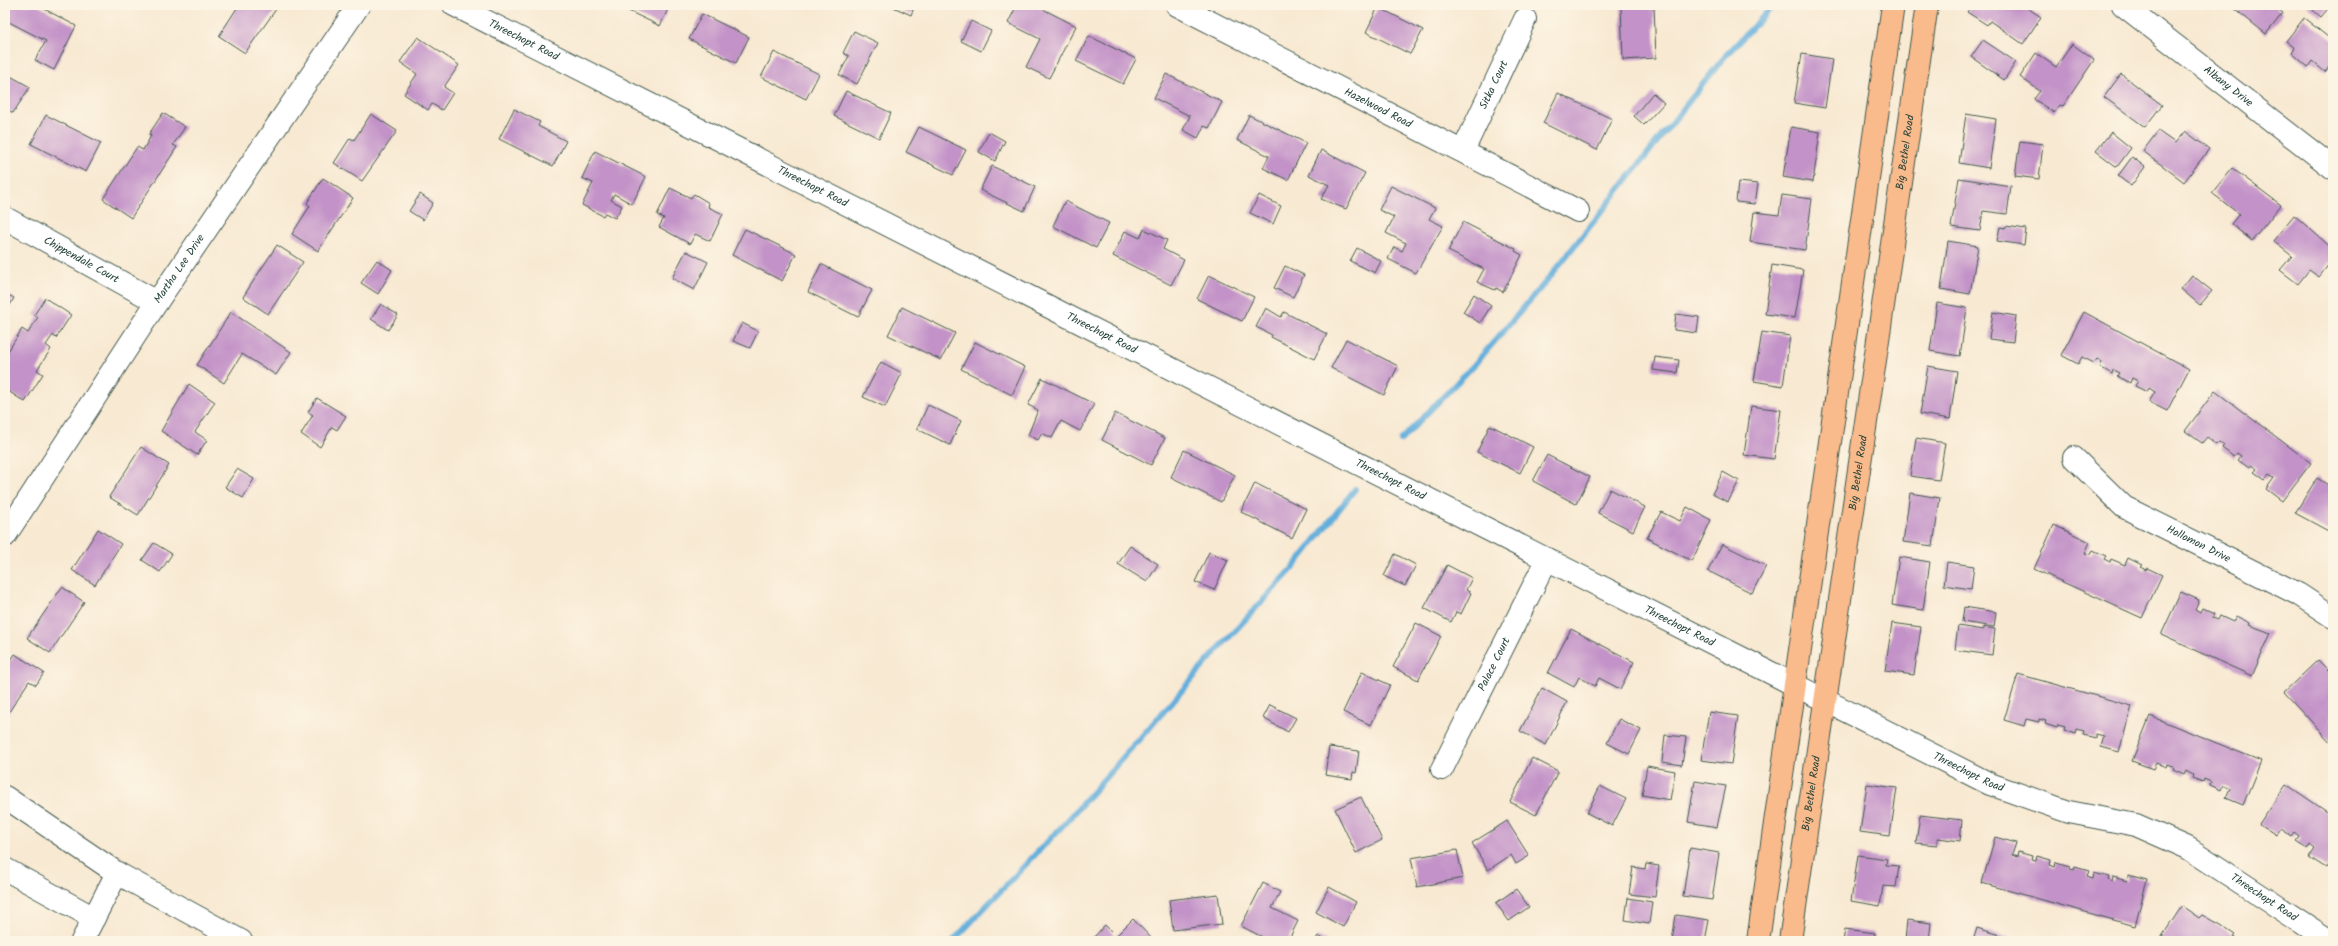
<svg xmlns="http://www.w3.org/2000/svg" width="2338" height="946" viewBox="0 0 2338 946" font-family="Kalam,sans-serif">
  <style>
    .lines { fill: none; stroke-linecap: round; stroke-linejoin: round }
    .stream { stroke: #63afdc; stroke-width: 6 }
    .building { fill: #c292c8 }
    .minor-casing { stroke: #40574c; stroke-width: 24 }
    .major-casing { stroke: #40574c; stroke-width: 24 }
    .minor { stroke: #fff; stroke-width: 22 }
    .major { stroke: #fabb8c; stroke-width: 22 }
    .labels { text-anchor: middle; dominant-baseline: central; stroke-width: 3; stroke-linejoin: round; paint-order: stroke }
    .street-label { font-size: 11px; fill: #1f3d34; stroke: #fcf5e5 }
  </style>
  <rect width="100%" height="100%" fill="#fcf5e5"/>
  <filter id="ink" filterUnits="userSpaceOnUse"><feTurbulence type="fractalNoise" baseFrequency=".025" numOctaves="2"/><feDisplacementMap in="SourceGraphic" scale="8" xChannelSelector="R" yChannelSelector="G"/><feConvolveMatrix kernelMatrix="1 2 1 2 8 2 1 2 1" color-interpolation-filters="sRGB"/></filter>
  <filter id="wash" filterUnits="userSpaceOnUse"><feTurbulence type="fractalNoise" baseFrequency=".012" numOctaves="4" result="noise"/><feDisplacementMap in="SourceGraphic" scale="16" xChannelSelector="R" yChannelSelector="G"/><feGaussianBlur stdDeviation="0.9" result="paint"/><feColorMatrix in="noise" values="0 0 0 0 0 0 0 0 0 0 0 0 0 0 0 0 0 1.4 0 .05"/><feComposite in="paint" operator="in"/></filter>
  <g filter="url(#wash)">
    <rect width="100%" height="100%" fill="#f8e9d2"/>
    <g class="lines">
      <g class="stream">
        <path d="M1401 440 1474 365 1545 283 1726 55 1774 5"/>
        <path d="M953 941 1068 820 1230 636 1294 567 1355 489"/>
      </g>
    </g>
    <g id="blocks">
      <g class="building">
        <path d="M10 5H37L76 26 54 70 35 60 46 41 5 20V14Z"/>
        <path d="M232 5H279L245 53 219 36 237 8Z"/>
        <path d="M616 5H670L660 26Z"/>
        <path d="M889 5H915L911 15Z"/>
        <path d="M975 5H985L983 9Z"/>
        <path d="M1017 5H1035L1076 26 1049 78 1026 67 1040 39 1008 23Z"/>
        <path d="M1621 5H1654L1656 58 1623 60Z"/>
        <path d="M1972 5H2023L2041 17 2023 44 1990 21 1987 25 1967 12Z"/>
        <path d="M2230 5H2273L2283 13 2266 34Z"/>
        <path d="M2307 5H2331L2321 17Z"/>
        <path d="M1378 7 1423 30 1410 54 1366 32Z"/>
        <path d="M702 14 749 37 736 63 689 39Z"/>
        <path d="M2304 18 2333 41V62L2325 72 2312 61 2308 67 2292 53 2295 48 2286 41Z"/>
        <path d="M971 21 991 31 981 51 961 41Z"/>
        <path d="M854 31 878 43 857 84 839 75 849 56 843 53Z"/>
        <path d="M1089 36 1136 59 1123 84 1076 61Z"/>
        <path d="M418 37 459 65 444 87 453 93 442 110 432 104 428 110 404 94 417 74 400 62Z"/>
        <path d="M1983 40 2016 62 2004 80 1971 57Z"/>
        <path d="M2072 44 2094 60 2063 106 2060 105 2054 113 2034 99 2040 91 2020 77 2036 53 2056 67Z"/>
        <path d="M774 52 819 74 806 99 761 77Z"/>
        <path d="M1802 54 1832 59 1825 108 1794 103Z"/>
        <path d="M5 73 30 87 13 113 5 108Z"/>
        <path d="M1166 74 1222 102 1209 128 1204 126 1198 138 1183 130 1190 116 1154 98Z"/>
        <path d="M2121 74 2162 105 2145 127 2104 97Z"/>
        <path d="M846 91 891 113 879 138 834 116Z"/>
        <path d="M1558 93 1612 119 1597 150 1543 123Z"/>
        <path d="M1653 93 1664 103 1644 125 1634 116Z"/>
        <path d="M514 109 540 122 538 126 566 141 553 166 499 139Z"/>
        <path d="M163 113 185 127 173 145 177 147 131 218 103 199 137 147 143 150 151 136 149 134Z"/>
        <path d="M371 114 397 131 362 181 334 163 350 138 354 140Z"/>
        <path d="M1966 114 1996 119 1989 168 1959 163Z"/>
        <path d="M46 115 101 143 86 172 31 144Z"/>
        <path d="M1249 115 1306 143 1288 180 1263 168 1269 156 1237 140Z"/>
        <path d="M919 127 966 150 953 175 906 152Z"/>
        <path d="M1791 127 1820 132 1813 182 1783 177Z"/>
        <path d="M2158 131 2175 143 2185 131 2209 149 2184 182 2143 151Z"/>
        <path d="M989 132 1005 141 995 161 979 152Z"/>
        <path d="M2111 132 2131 148 2117 167 2096 151Z"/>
        <path d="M2020 141 2043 144 2039 179 2015 176Z"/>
        <path d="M1321 150 1365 173 1346 209 1321 199 1329 185 1309 175Z"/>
        <path d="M595 151 646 177 632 204 614 194 611 200 622 206 615 218 605 213 603 216 582 205 593 183 582 178Z"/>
        <path d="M2132 157 2145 167 2131 186 2118 176Z"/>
        <path d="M992 166 1035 187 1024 211 980 190Z"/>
        <path d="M2232 168 2281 205 2252 241 2231 224 2239 214 2212 193Z"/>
        <path d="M323 178 353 198 318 251 292 234 310 206 307 203Z"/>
        <path d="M1959 178 2011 186 2007 214 1983 211 1980 231 1951 227Z"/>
        <path d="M1738 182 1758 184 1755 204 1736 202Z"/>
        <path d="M1391 186 1435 208 1429 219 1443 226 1416 273 1388 259 1394 247 1402 251 1406 243 1386 233 1394 217 1379 210Z"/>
        <path d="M670 188 691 198 694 194 709 203 708 207 723 214 710 241 695 234 690 244 659 227 664 218 657 215Z"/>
        <path d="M420 194 433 203 423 220 409 211Z"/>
        <path d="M1259 195 1281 206 1273 224 1250 213Z"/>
        <path d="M1782 195 1812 199 1805 250 1750 242 1754 212 1779 215Z"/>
        <path d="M1065 201 1109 223 1096 248 1053 226Z"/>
        <path d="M2294 215 2333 249V259L2319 277 2309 270 2298 284 2280 270 2292 256 2273 241Z"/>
        <path d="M1463 222 1516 249 1515 251 1522 255 1503 292 1496 288 1495 290 1477 282 1484 269 1448 251Z"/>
        <path d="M2006 226 2026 229 2024 245 1997 241 2000 227 2005 228Z"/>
        <path d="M745 229 796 254 782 281 732 255Z"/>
        <path d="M1144 229 1167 240 1163 249 1184 260 1171 285 1113 256 1125 231 1140 238Z"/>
        <path d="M1948 241 1978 246 1970 294 1941 289Z"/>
        <path d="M277 245 303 262 268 314 243 297Z"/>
        <path d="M1357 248 1381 261 1375 273 1350 261Z"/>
        <path d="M686 251 708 262 694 290 672 278Z"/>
        <path d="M377 260 392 270 378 294 361 283Z"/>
        <path d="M821 264 872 290 858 317 808 292Z"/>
        <path d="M1772 265 1803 270 1795 318 1765 314Z"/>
        <path d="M1285 266 1304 275 1293 297 1274 288Z"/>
        <path d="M1209 275 1254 297 1242 321 1197 299Z"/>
        <path d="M2192 275 2212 291 2200 305 2181 289Z"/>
        <path d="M5 293 14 298 5 314Z"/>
        <path d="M1474 294 1491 306 1480 323 1463 312Z"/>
        <path d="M45 298 71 315 56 338 53 335 46 345 51 349 37 370 43 374 25 402 5 389V356L22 329 28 333 38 317 34 315Z"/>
        <path d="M1937 303 1967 308 1960 356 1930 351Z"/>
        <path d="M381 304 398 315 388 330 371 319Z"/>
        <path d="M902 307 955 333 941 360 888 335Z"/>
        <path d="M1266 308 1281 317 1284 312 1327 334 1314 359 1271 337 1272 335 1256 327Z"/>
        <path d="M231 312 291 352 276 375 242 354 224 383 197 365Z"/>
        <path d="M1993 312 2016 316 2013 342 1989 339Z"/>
        <path d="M2084 312 2189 369 2167 411 2149 402 2155 392 2149 388 2147 392 2135 386 2138 381 2132 378 2130 383 2117 376 2119 373 2113 370 2112 374 2100 367 2102 362 2097 359 2094 363 2082 357 2078 364 2061 355Z"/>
        <path d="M1676 314 1699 317 1697 333 1674 330Z"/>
        <path d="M742 323 758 331 750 348 733 341Z"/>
        <path d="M1762 332 1790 336 1783 386 1754 381Z"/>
        <path d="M1346 339 1398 366 1384 395 1331 368Z"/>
        <path d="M975 342 1025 367 1012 395 961 369Z"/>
        <path d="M1655 357 1679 360 1677 373 1653 370Z"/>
        <path d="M881 362 902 373 885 407 863 397Z"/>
        <path d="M1928 366 1957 371 1950 419 1920 414Z"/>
        <path d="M1042 378 1094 404 1080 431 1061 421 1052 438 1042 433 1038 440 1028 435 1038 410 1028 405Z"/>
        <path d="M189 384 215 402 195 432 207 440 197 455 161 431Z"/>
        <path d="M2215 391 2311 463 2282 501 2266 489 2274 478 2269 475 2265 480 2254 472 2257 469 2251 465 2249 468 2238 460 2241 456 2237 453 2234 457 2222 448 2224 445 2220 442 2217 445 2207 437 2202 443 2185 431Z"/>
        <path d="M317 398 346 416 337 430 332 427 320 447 301 434 313 415 308 412Z"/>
        <path d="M928 405 961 421 950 445 917 429Z"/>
        <path d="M1751 406 1781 410 1774 459 1744 455Z"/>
        <path d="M1115 413 1165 438 1151 465 1102 440Z"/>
        <path d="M1490 425 1533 447 1520 473 1477 452Z"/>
        <path d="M1916 438 1945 443 1939 480 1910 476Z"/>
        <path d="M141 447 169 465 138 515 109 497Z"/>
        <path d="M1184 450 1235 475 1221 502 1171 477Z"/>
        <path d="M1547 455 1590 477 1576 504 1533 481Z"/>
        <path d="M237 469 254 479 243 498 225 487Z"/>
        <path d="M1723 472 1739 481 1728 502 1712 494Z"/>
        <path d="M2317 478 2333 488 2332 533 2295 513Z"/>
        <path d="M1255 483 1306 509 1292 538 1241 512Z"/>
        <path d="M1610 489 1645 507 1633 531 1598 513Z"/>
        <path d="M1910 493 1940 498 1933 546 1903 542Z"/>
        <path d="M1687 507 1711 520 1692 561 1647 538 1661 512 1680 521Z"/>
        <path d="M2054 525 2090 542 2085 553 2090 555 2093 550 2106 556 2104 559 2110 562 2111 559 2125 565 2128 558 2142 565 2140 567 2146 570 2147 568 2162 575 2142 618 2034 569Z"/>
        <path d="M98 529 121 544 95 585 72 570Z"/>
        <path d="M154 543 172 554 160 572 142 560Z"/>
        <path d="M1722 544 1766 566 1752 593 1708 571Z"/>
        <path d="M1130 546 1158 564 1147 582 1118 564Z"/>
        <path d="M1209 552 1228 560 1214 590 1195 582Z"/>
        <path d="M1395 554 1416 565 1405 586 1384 576Z"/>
        <path d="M1899 557 1930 562 1923 610 1892 605Z"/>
        <path d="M1947 562 1974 566 1971 589 1944 585Z"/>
        <path d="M1447 565 1472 578 1466 590 1471 593 1461 614 1456 612 1451 622 1424 608Z"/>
        <path d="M62 587 84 602 50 653 27 638Z"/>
        <path d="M2181 592 2199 600 2195 609 2200 612 2202 608 2215 614 2213 618 2218 620 2220 616 2233 622 2236 616 2250 623 2249 625 2271 633 2252 676 2161 635Z"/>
        <path d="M1964 607 1996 612 1994 627 1962 622Z"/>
        <path d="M1416 623 1441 636 1418 680 1393 667Z"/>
        <path d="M1892 623 1921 627 1914 675 1885 671Z"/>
        <path d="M1958 626 1983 630V627L1995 629 1992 655 1955 650Z"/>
        <path d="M1571 629 1634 662 1620 689 1599 678 1595 686 1579 677 1574 687 1548 673Z"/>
        <path d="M15 654 44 673 36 685 29 681 5 718V669Z"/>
        <path d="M2318 660 2333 675V745L2284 692Z"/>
        <path d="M1362 672 1390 685 1371 725 1343 712Z"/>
        <path d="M2018 674 2132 706 2119 752 2101 747 2104 736 2096 734V738L2083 735 2084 732 2077 730 2076 734 2064 730 2065 727 2058 725 2057 728 2045 724 2046 721 2039 719V722L2026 719 2024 726 2004 720Z"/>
        <path d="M1542 688 1567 702 1546 745 1520 731Z"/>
        <path d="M1270 705 1296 718 1288 732 1263 718Z"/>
        <path d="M1709 712 1738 716 1731 764 1701 760Z"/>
        <path d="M2150 716 2261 761 2243 805 2226 798 2230 788 2223 785 2221 790 2210 785 2211 782 2204 779 2203 782 2192 778 2193 775 2186 771 2184 775 2173 770 2174 767 2167 764 2166 767 2156 763 2153 769 2132 761Z"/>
        <path d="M1619 719 1641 730 1629 754 1607 743Z"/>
        <path d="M1665 735 1686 737 1682 765 1662 762Z"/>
        <path d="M1329 747 1359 751 1356 773 1353 772 1352 779 1325 775Z"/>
        <path d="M1532 758 1558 771 1536 815 1510 802Z"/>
        <path d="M1647 766 1675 771 1670 800 1642 795Z"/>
        <path d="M1695 781 1726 786 1717 827 1688 822Z"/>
        <path d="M1867 784 1897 788 1890 836 1860 832Z"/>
        <path d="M2286 784 2333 816V857L2326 868 2309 857 2315 848 2310 844 2308 848 2297 841 2300 837 2295 833 2292 837 2280 829 2276 835 2259 824Z"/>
        <path d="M1600 786 1626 799 1612 826 1587 813Z"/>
        <path d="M1361 797 1382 840 1356 853 1335 809Z"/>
        <path d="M1920 815 1962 820 1960 841 1938 838 1937 845 1916 843Z"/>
        <path d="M1507 821 1529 856 1516 864 1511 855 1488 870 1472 843Z"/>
        <path d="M1995 837 2016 843 2012 855 2017 857 2018 852 2032 856 2031 859 2036 860 2037 856 2051 860 2050 865 2055 867 2056 862 2071 866 2070 869 2074 870 2075 867 2089 871 2087 876 2093 878 2094 873 2109 877 2108 880 2112 882 2113 877 2127 881 2128 875 2147 880 2135 926 1982 883Z"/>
        <path d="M1690 848 1719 853 1712 900 1683 896Z"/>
        <path d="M1457 850 1463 878 1417 887 1411 858Z"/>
        <path d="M1858 855 1887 859 1886 865 1899 866 1896 887 1883 886 1880 906 1851 901Z"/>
        <path d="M1646 864 1659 866 1655 897 1629 894 1633 867 1645 869Z"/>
        <path d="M1263 883 1280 892 1272 908 1298 921 1288 941H1270L1241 926Z"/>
        <path d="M1329 887 1356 902 1343 927 1316 912Z"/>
        <path d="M1516 889 1529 907 1509 921 1496 903Z"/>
        <path d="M1218 894 1222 924 1173 930 1169 900Z"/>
        <path d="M1628 898 1652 902 1649 924 1625 920Z"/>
        <path d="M2182 906 2199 918 2202 915 2220 925 2235 935 2233 937 2240 941H2159Z"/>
        <path d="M1676 915 1709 920 1705 941H1672Z"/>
        <path d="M1133 919 1154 941H1098L1094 937 1105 925 1116 936Z"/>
        <path d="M1907 920 1931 923 1929 941H1905Z"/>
        <path d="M1977 928 2020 941H1973Z"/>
        <path d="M1845 929 1875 933 1874 941H1843Z"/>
        <path d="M1318 936 1328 941H1315Z"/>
      </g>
    </g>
  </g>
  <g filter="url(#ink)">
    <use href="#blocks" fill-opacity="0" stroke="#40574c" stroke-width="1"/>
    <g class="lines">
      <g class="minor-casing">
        <g id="minor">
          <path id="s1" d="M454 5 1990 784 2069 812 2136 825 2188 848 2330 941"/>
          <path id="s2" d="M1177 5 1578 211"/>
          <path id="s3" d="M2123 5 2333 168"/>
          <path id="s4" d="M1463 151 1525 19"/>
          <path id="s5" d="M5 218 157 302"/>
          <path id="s6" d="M2074 458 2124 507 2298 594 2333 617"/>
          <path id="s7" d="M5 536 157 302 359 5"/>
          <path id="s8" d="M1442 769 1547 559"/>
          <path d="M5 797 117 873 241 941"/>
          <path d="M5 869 94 918"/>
          <path d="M82 941 117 873"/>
        </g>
      </g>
      <g class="major-casing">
        <g id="major">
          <path d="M1758 941 1893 5"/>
          <path id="s9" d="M1790 941 1927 5"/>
        </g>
      </g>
      <use href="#minor" class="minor"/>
      <use href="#major" class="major"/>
    </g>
  </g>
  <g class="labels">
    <g class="street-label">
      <text stroke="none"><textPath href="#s1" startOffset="78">Threechopt Road</textPath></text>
      <text stroke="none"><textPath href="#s4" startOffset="73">Sitka Court</textPath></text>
      <text stroke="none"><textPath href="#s3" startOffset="133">Albany Drive</textPath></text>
      <text stroke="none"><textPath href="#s2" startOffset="226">Hazelwood Road</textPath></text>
      <text stroke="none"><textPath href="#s9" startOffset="797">Big Bethel Road</textPath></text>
      <text stroke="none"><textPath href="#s1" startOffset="402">Threechopt Road</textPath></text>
      <text stroke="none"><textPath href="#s5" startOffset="87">Chippendale Court</textPath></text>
      <text stroke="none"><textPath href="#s7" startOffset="319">Martha Lee Drive</textPath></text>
      <text stroke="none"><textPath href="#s1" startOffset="726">Threechopt Road</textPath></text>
      <text stroke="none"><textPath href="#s9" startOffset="473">Big Bethel Road</textPath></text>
      <text stroke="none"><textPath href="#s1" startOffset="1050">Threechopt Road</textPath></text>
      <text stroke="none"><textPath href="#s6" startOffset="153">Hollomon Drive</textPath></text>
      <text stroke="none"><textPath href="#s1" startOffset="1374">Threechopt Road</textPath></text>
      <text stroke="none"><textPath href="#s8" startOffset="117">Palace Court</textPath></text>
      <text stroke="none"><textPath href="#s1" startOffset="1698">Threechopt Road</textPath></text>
      <text stroke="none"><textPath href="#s9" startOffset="149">Big Bethel Road</textPath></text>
      <text stroke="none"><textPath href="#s1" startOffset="2022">Threechopt Road</textPath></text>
    </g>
  </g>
  <rect width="2338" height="946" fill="none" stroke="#fcf5e5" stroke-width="20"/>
</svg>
